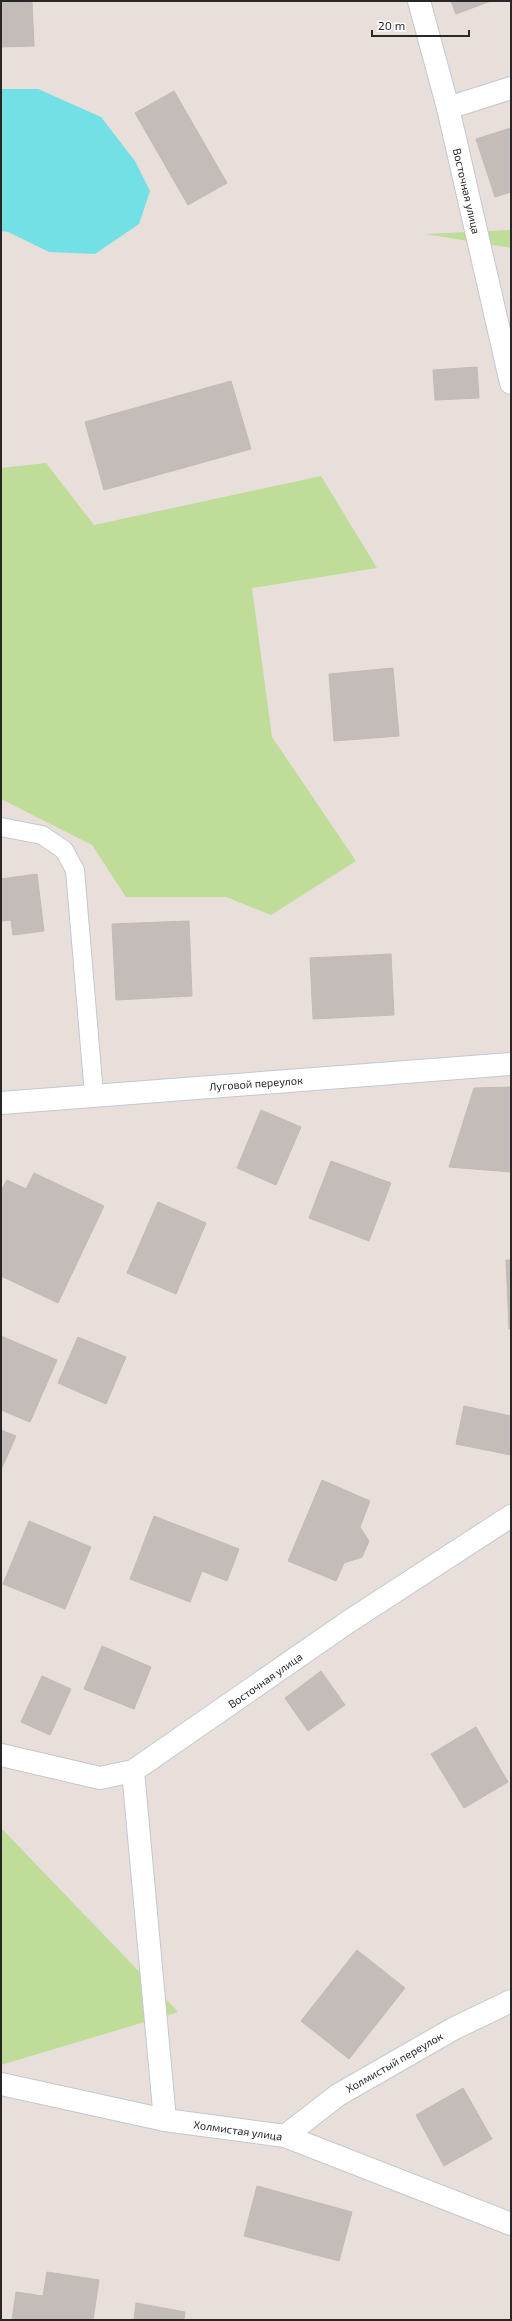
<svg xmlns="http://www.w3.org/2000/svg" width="512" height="2321" viewBox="0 0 512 2321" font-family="'Exo 2',sans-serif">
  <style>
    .green { fill: #bfdc99 }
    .water { fill: #73e0e5 }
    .building { fill: #c4bcb9; stroke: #c4bab4 }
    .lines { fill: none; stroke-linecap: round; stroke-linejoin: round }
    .service-casing { stroke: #c2c8d0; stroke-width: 20 }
    .minor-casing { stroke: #c2c8d0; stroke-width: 24 }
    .service { stroke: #fff; stroke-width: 18 }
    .minor { stroke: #fff; stroke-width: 22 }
    .labels { text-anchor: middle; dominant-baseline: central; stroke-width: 4; stroke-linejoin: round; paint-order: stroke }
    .street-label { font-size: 11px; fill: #272727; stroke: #fff }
  </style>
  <rect width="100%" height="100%" fill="#e9dfda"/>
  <g class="green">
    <path d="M511 230V248L425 234Z"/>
    <path d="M46 463 94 525 321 476 377 568 252 588 272 737 356 861 271 915 226 897H126L92 845 1 799V468Z"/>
    <path d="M1 1828 178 2012 1 2065Z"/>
  </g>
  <path class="water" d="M1 89H38L101 117 135 161 150 191 139 224 95 254 49 252 8 232 1 231Z"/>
  <g class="building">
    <path d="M1 1H32L34 46 1 47Z"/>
    <path d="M451 1H491L456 14Z"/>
    <path d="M174 91 227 183 188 205 135 113Z"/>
    <path d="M511 128V192L495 197 476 139Z"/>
    <path d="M477 367 479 398 435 400 433 370Z"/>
    <path d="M231 381 251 449 104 490 85 422Z"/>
    <path d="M393 668 399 736 334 741 329 674Z"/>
    <path d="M37 874 44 931 13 935 11 920 1 921V879Z"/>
    <path d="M189 921 192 996 116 1000 112 924Z"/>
    <path d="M391 954 394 1015 313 1019 310 958Z"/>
    <path d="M511 1087V1172L449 1167 474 1088Z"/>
    <path d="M261 1110 301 1127 276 1185 237 1168Z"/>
    <path d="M331 1161 391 1183 369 1241 309 1218Z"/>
    <path d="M34 1173 104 1206 58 1303 1 1276V1191L7 1180 26 1189Z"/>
    <path d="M158 1202 206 1223 176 1294 127 1273Z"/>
    <path d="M506 1260H511V1329H509Z"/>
    <path d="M1 1336 57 1360 30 1422 1 1410Z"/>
    <path d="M78 1337 126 1357 106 1404 58 1383Z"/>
    <path d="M464 1406 511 1416V1455L456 1444Z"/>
    <path d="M1 1430 16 1436 1 1470Z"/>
    <path d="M322 1480 370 1501 360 1527 369 1541 362 1557 344 1563 336 1581 288 1561Z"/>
    <path d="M154 1516 239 1549 227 1581 202 1571 190 1602 130 1579Z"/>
    <path d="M29 1521 91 1547 65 1609 3 1584Z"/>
    <path d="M102 1646 151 1667 134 1709 84 1689Z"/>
    <path d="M321 1671 345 1705 308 1731 285 1698Z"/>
    <path d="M42 1676 71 1689 50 1735 21 1722Z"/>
    <path d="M476 1727 508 1782 464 1808 431 1754Z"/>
    <path d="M357 1950 405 1988 349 2059 301 2021Z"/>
    <path d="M463 2088 492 2139 444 2166 416 2115Z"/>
    <path d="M257 2186 352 2212 339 2261 244 2236Z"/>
    <path d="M47 2272 99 2280 93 2320H12L16 2292 43 2296Z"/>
    <path d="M136 2303 185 2312 184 2320H134Z"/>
  </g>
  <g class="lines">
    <g class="service-casing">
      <path id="service" d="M1 827 42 835 64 850 75 870 94 1095"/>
    </g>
    <g class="minor-casing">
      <g id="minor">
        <path d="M419 1 448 108 511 383"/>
        <path d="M448 108 511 88"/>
        <path d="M1 1103 511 1064"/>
        <path d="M1 1755 100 1778 133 1771 348 1622 511 1516"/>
        <path d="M133 1771 165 2120"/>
        <path d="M1 2084 165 2120 285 2136 511 2224"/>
        <path d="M285 2136 338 2095 453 2029 511 2001"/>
      </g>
    </g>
    <use href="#service" class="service"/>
    <use href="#minor" class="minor"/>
  </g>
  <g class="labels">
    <g class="street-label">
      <text transform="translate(467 191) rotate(77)">Восточная улица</text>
      <text transform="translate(256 1083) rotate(-4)">Луговой переулок</text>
      <text transform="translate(265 1680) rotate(-35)">Восточная улица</text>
      <text transform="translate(394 2062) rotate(-30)">Холмистый переулок</text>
      <text transform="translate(238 2130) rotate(8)">Холмистая улица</text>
    </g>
  </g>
  <rect width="512" height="2321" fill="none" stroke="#272727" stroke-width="4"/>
  <path d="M372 30v6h97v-6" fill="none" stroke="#272727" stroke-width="2"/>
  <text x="378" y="30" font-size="12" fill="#272727" stroke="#ffffff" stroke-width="3" paint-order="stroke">20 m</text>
</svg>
